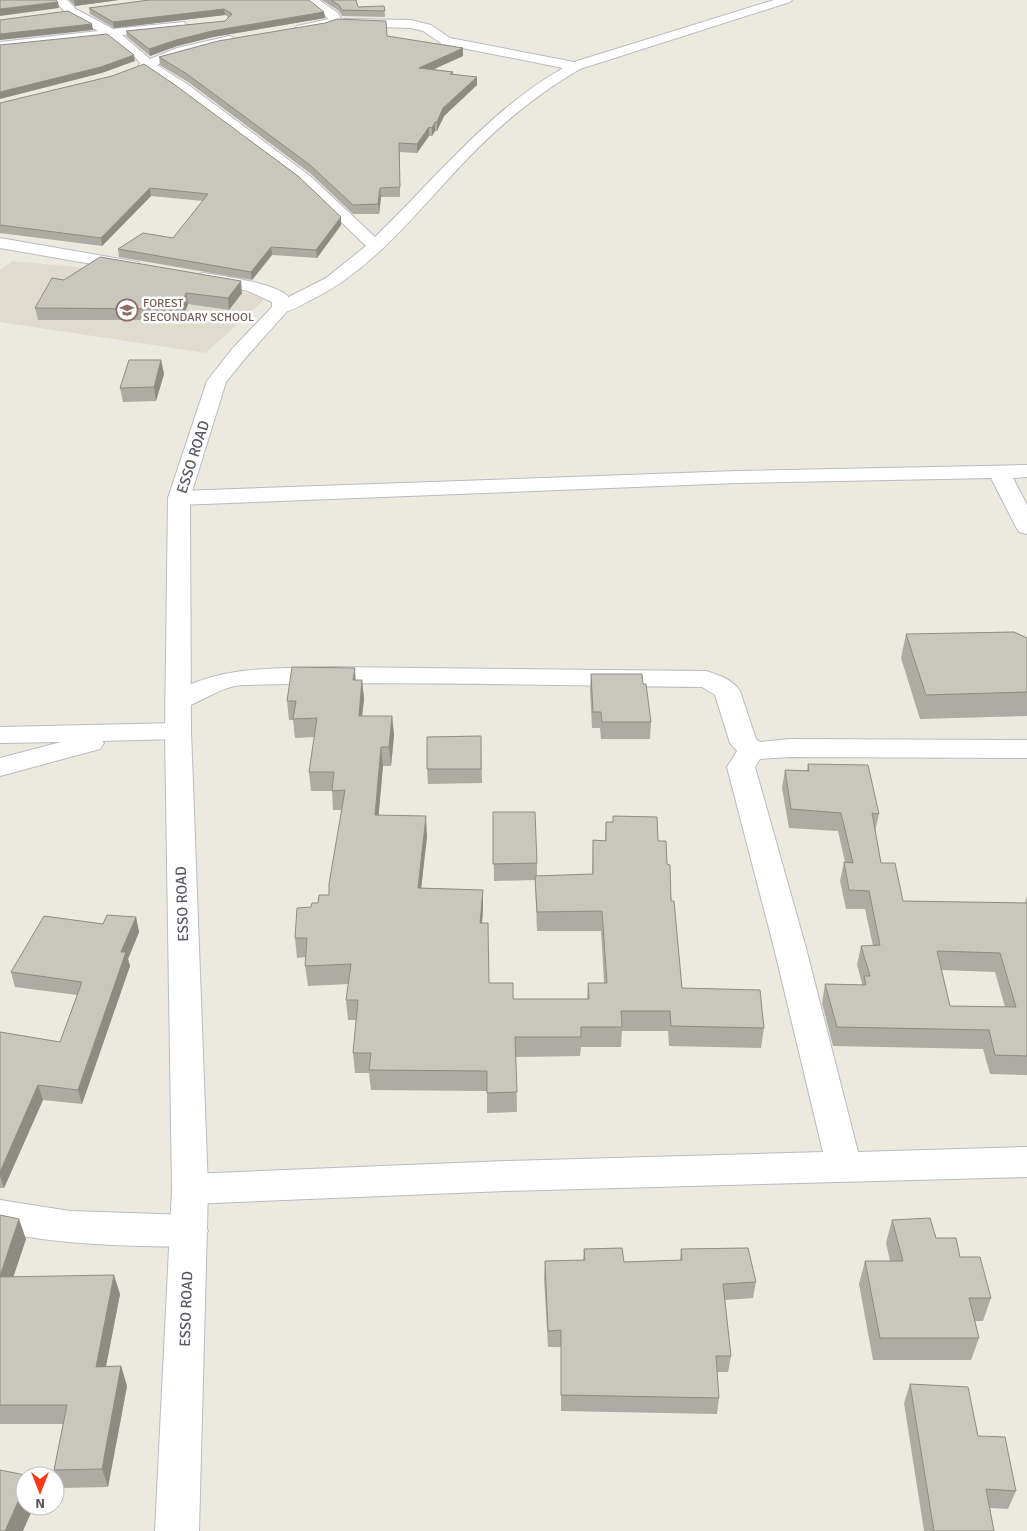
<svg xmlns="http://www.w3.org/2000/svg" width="1027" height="1531" viewBox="0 0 1027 1531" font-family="Signika,sans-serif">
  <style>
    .education { fill: #dfdcce }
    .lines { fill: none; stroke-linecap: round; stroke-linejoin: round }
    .street-casing { stroke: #b9bbc2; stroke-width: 2 }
    .secondary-casing { stroke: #b9bcc4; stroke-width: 2 }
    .street { fill: #fff; fill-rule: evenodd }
    .secondary { fill: #fff; fill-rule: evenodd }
    .wall { fill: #adaba3; fill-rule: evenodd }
    .shaded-wall { fill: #8d8b84 }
    .building { fill: #c9c7bd; stroke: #8d8b84; fill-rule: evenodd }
    .labels { text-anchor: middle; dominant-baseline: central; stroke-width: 5; stroke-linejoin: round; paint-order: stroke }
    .far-education-label { font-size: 12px; fill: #785e54; stroke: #fff; text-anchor: start }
    .street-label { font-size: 15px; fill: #575b61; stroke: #fff }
  </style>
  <rect width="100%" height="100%" fill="#eceade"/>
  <path class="education" d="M13 261 128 272 267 297 206 353 0 322V270Z"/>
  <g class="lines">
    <g class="street-casing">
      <g id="street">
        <path d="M54 0H67L76 9 113 29 184 22 186 25 184 28 180 29 122 35 150 59 177 48 229 36 233 37 235 40 233 43 185 54 157 65 187 84 310 176 375 237C436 178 489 110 563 68L442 44 423 31 411 28 348 26 344 25 342 22 344 19 411 20 431 25 450 38 574 62 774 0H792L790 2 580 69C537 94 501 124 467 159 418 210 374 270 309 301 300 306 291 311 281 313L275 312 272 308 275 304 326 278 366 246 300 182 177 90 145 70 139 69 138 66 140 63 137 59 108 37 0 50V42L98 31 68 15Z"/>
        <path d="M305 0H319L338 13 342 21 340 24 301 33 297 32 295 29 297 26 329 19Z"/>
        <path d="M1027 465V477L1013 478 1027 505V534L1019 532 1016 527 991 478 737 483 179 505 171 503 168 498 171 493 179 491 737 471Z"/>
        <path d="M331 667 706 671C719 675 732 679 740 691L756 739 760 742 790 739 1027 740V758L790 757 760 759 755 767 806 948 858 1152 1027 1147V1177L505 1191 190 1204 177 1200 172 1189 177 1178 190 1174 505 1161 823 1152 774 948 727 767 737 751 730 743 715 695 702 687C549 685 396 681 243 685 215 686 192 713 169 707L165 701C170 694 176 692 183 688 229 665 281 669 331 667Z"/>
        <path d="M178 723 187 725 191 731 187 737 178 739 102 741 104 743 100 749 0 776V758L61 742 0 743V727Z"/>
        <path d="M0 1200 70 1211 189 1215 202 1220 208 1231 202 1242 189 1247C125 1246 63 1245 0 1232Z"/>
      </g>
    </g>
    <g class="secondary-casing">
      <g id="secondary">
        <path d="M0 238 132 261 138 262 141 266 138 270 132 271 0 248Z"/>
        <path d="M204 273C220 276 285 284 290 300 291 303 290 305 290 308L247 356 226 382 190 498 191 731 208 1189 199 1531H155L172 1189 165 731 168 498 207 381 233 348 272 307V302L248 291 198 282 195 278 198 274Z"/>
      </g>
    </g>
    <use href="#street" class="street"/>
    <use href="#secondary" class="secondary"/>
  </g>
  <g class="wall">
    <path d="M69 0H119L75 6Z"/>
    <path d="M149 0 324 12 325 18 213 37 177 46 150 56 127 37 126 31 225 21 228 17 225 15 114 28 90 14 89 8Z"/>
    <path d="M322 0H356L358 7 384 6 385 17 342 16 339 11Z"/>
    <path d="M387 36 463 56 433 69 453 72V75L477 77V85L444 116 437 131H435L432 136H429L417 153 400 152V197H381L379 214H353L311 174 188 82 160 65 159 57Z"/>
    <path d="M0 103 341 217V225L317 258 272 255 252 280 119 257 118 249 173 238 203 201 151 196 102 246 0 233Z"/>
    <path d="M64 280 242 293 229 310 188 304 182 320H38L35 308Z"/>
    <path d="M161 360 164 374 156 401 123 402 120 388Z"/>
    <path d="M906 634 1027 638V716L920 719 901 658Z"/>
    <path d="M591 674 643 684 651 722 650 739H601L600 728H592L590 690Z"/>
    <path d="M356 680H362L364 699 362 716H392L394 735 391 766H383L378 815 427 836 421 888 483 890V910L482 923 489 983 513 999H587L588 983H604L601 931H537L535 880 494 881 493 812 537 863V876L592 874 593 840 605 841 606 822 658 841 667 864 682 988 764 1028 761 1048 669 1046 668 1031H622L621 1047H581L580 1056 516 1057 517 1112 487 1113V1091L371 1090 369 1073H355L353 1053 356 1020H348L346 1000 349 984 308 986 305 966 306 957 297 958 295 938 311 907 329 895 342 810H333L332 791H311L309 772 314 737 295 738 293 720H289L287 701Z"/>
    <path d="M481 736 482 783 428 784 427 769Z"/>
    <path d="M808 764 879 814 875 832 881 863 903 901 1025 903 1027 896V1075L990 1074 983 1049 833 1046 822 1003 825 984 862 985V983L857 965 861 946H873L865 909H846L840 881 844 862H845L838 831 789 828 782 788 785 770H807ZM942 970 995 972 1005 1007 950 1006Z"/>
    <path d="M136 917 139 932 128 959 130 966 82 1104 43 1100 4 1188H0V1032L60 1042 77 995 15 987 11 972 103 924Z"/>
    <path d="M0 1215 26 1239 13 1277 120 1294 106 1367 121 1366 127 1386 108 1487 61 1488 54 1470 63 1424H0Z"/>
    <path d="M892 1220 936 1238 960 1257 991 1298 983 1321H975L979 1338 971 1360H873L859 1284 865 1261H890L886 1243Z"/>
    <path d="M584 1249 624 1262 680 1260 681 1249 756 1282 753 1298 725 1300 731 1356 728 1372H717L719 1398 717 1414 561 1411V1347H548L544 1278 545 1261 583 1260Z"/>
    <path d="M910 1384 978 1436 1016 1491 1008 1509 990 1508 994 1531H924L904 1403Z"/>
  </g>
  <g class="shaded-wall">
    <path d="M74 0H119L75 6Z"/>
    <path d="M58 2 59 8 0 16V9Z"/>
    <path d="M224 9 225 15 114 28 113 22Z"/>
    <path d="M324 12 325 18 213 37 177 46 150 56 149 49 176 40 212 31Z"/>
    <path d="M92 24 93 30 0 40V34Z"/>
    <path d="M463 48V56L419 76V68Z"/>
    <path d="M134 55 135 61 102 73 0 99V92Z"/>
    <path d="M477 77V85L444 116 437 131V122L443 108Z"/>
    <path d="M435 122V131L432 136V128Z"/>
    <path d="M429 127V136L417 153V144Z"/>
    <path d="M150 188 151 196 102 246 101 238Z"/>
    <path d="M380 188 381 197 379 214 378 204Z"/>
    <path d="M341 217V225L317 258 316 250Z"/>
    <path d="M271 247 272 255 252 280 251 272Z"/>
    <path d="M241 281 242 293 229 310 228 298Z"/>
    <path d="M186 293 188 304 182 320 180 309Z"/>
    <path d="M161 360 164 374 156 401 154 387Z"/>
    <path d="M355 668 356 687 353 680Z"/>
    <path d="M362 680 364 699 360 735 359 716Z"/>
    <path d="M392 716 394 735 391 766 389 747Z"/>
    <path d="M381 747 383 766 377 834 375 815Z"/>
    <path d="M426 816 427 836 419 908 418 888Z"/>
    <path d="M483 890V910L480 943V923Z"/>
    <path d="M136 917 139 932 128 959 130 966 82 1104 78 1090 121 952Z"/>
    <path d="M38 1085 43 1100 4 1188 0 1176V1172Z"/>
    <path d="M19 1219 26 1239 7 1296 0 1276Z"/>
    <path d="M114 1275 120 1294 102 1386 96 1367Z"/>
    <path d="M121 1366 127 1386 108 1487 102 1469Z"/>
    <path d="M25 1486V1506H34L23 1531H5Z"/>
  </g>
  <g class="building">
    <path d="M0 0H56L58 2 0 9Z"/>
    <path d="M149 0H309L324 12 212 31 176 40 149 49 126 31 225 21 232 14 224 9 113 22 89 8Z"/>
    <path d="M331 0H356L358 7 384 6 385 11 342 10 339 5Z"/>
    <path d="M68 11 92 24 0 34V20Z"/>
    <path d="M337 19 386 21 387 36 463 48 419 68 453 72 450 74 477 77 443 108 437 122H435L432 128 429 127 417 144 399 143 400 187 380 188 378 204 353 205 310 165 187 74 159 57 218 41 325 23Z"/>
    <path d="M107 34 134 55 101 67 0 92V45Z"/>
    <path d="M144 64 175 85 298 176 341 217 316 250 271 247 251 272 118 249 143 233 173 238 208 194 150 188 101 238 0 225V103L112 76Z"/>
    <path d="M100 257 241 281 228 298 186 293 180 309 35 308 52 278 64 280Z"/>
    <path d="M129 360H161L154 387 120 388Z"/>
    <path d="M1014 632 1027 638V692L926 695 906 634Z"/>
    <path d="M292 667 355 668 353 680H362L359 716H392L389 747H381L375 815 426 816 418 888 483 890 480 923H488L489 983H513V999H589L588 983H607L602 911 537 912 535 876 593 874V840L606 841V822H613V816L657 817 658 841H666L667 864 670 865 671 901H674L682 988 760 990 764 1028 671 1026 670 1011H621L622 1027H581V1037H515L517 1092 487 1093V1071L369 1070 371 1053H353L358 1000H346L351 964 305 966 307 938H295L297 908 311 907 312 903H318L319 895H329V884L345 790 332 791 334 772H309L317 718 293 719 296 701H287Z"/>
    <path d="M591 674H642L643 684H646L651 722H602L601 712H593Z"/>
    <path d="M481 736V769H427V737Z"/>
    <path d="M808 764 868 765 879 814 872 813 881 863H895L903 901 1027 903V1056L995 1055 989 1030 837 1027 825 984 866 985 864 976H870L861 946 880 945 869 891 849 890 844 862 853 863 841 813 791 809 785 770 809 771ZM937 951 1000 953 1016 1007 950 1006Z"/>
    <path d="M493 812H535L537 863 493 864Z"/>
    <path d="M107 915 136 917 121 952H126L78 1090 38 1085 0 1172V1032L60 1042 82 982 11 972 44 916 103 924Z"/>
    <path d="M0 1215 19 1219 0 1276Z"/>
    <path d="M930 1218 936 1238H956L960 1257H980L991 1298H969L979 1338H880L865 1261H903L892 1220Z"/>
    <path d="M622 1248 624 1262 682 1260 681 1249 748 1248 756 1282 723 1284 731 1356H716L719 1398 561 1395V1330L548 1331 545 1261 585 1260 584 1249Z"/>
    <path d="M114 1275 96 1367 121 1366 102 1469 54 1470 67 1405H0V1277Z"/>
    <path d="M910 1384 968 1387 978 1436 1005 1437 1016 1491 986 1489 994 1531H934Z"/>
    <path d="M0 1470 30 1476H25V1486L5 1531H0Z"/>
  </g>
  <defs>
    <g id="school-ring" transform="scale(1.125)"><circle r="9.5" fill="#fff" stroke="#8d6e63" stroke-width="1.5"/><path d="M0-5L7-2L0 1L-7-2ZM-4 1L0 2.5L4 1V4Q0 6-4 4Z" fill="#8d6e63"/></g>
  </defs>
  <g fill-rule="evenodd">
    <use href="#school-ring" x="127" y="310"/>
  </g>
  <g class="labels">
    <g class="far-education-label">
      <text x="143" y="303">FOREST<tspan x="143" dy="14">SECONDARY SCHOOL</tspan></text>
    </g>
    <g class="street-label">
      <text transform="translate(193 457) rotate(-72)">ESSO ROAD</text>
      <text transform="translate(182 904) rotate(-92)">ESSO ROAD</text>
      <text transform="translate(186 1309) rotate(-88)">ESSO ROAD</text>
    </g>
  </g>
  <g transform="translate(40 1491) rotate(180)"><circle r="24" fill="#ffffff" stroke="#bcbdc0"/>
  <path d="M0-4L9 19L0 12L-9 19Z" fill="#f93817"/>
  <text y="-8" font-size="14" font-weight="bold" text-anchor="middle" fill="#575b61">N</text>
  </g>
</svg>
